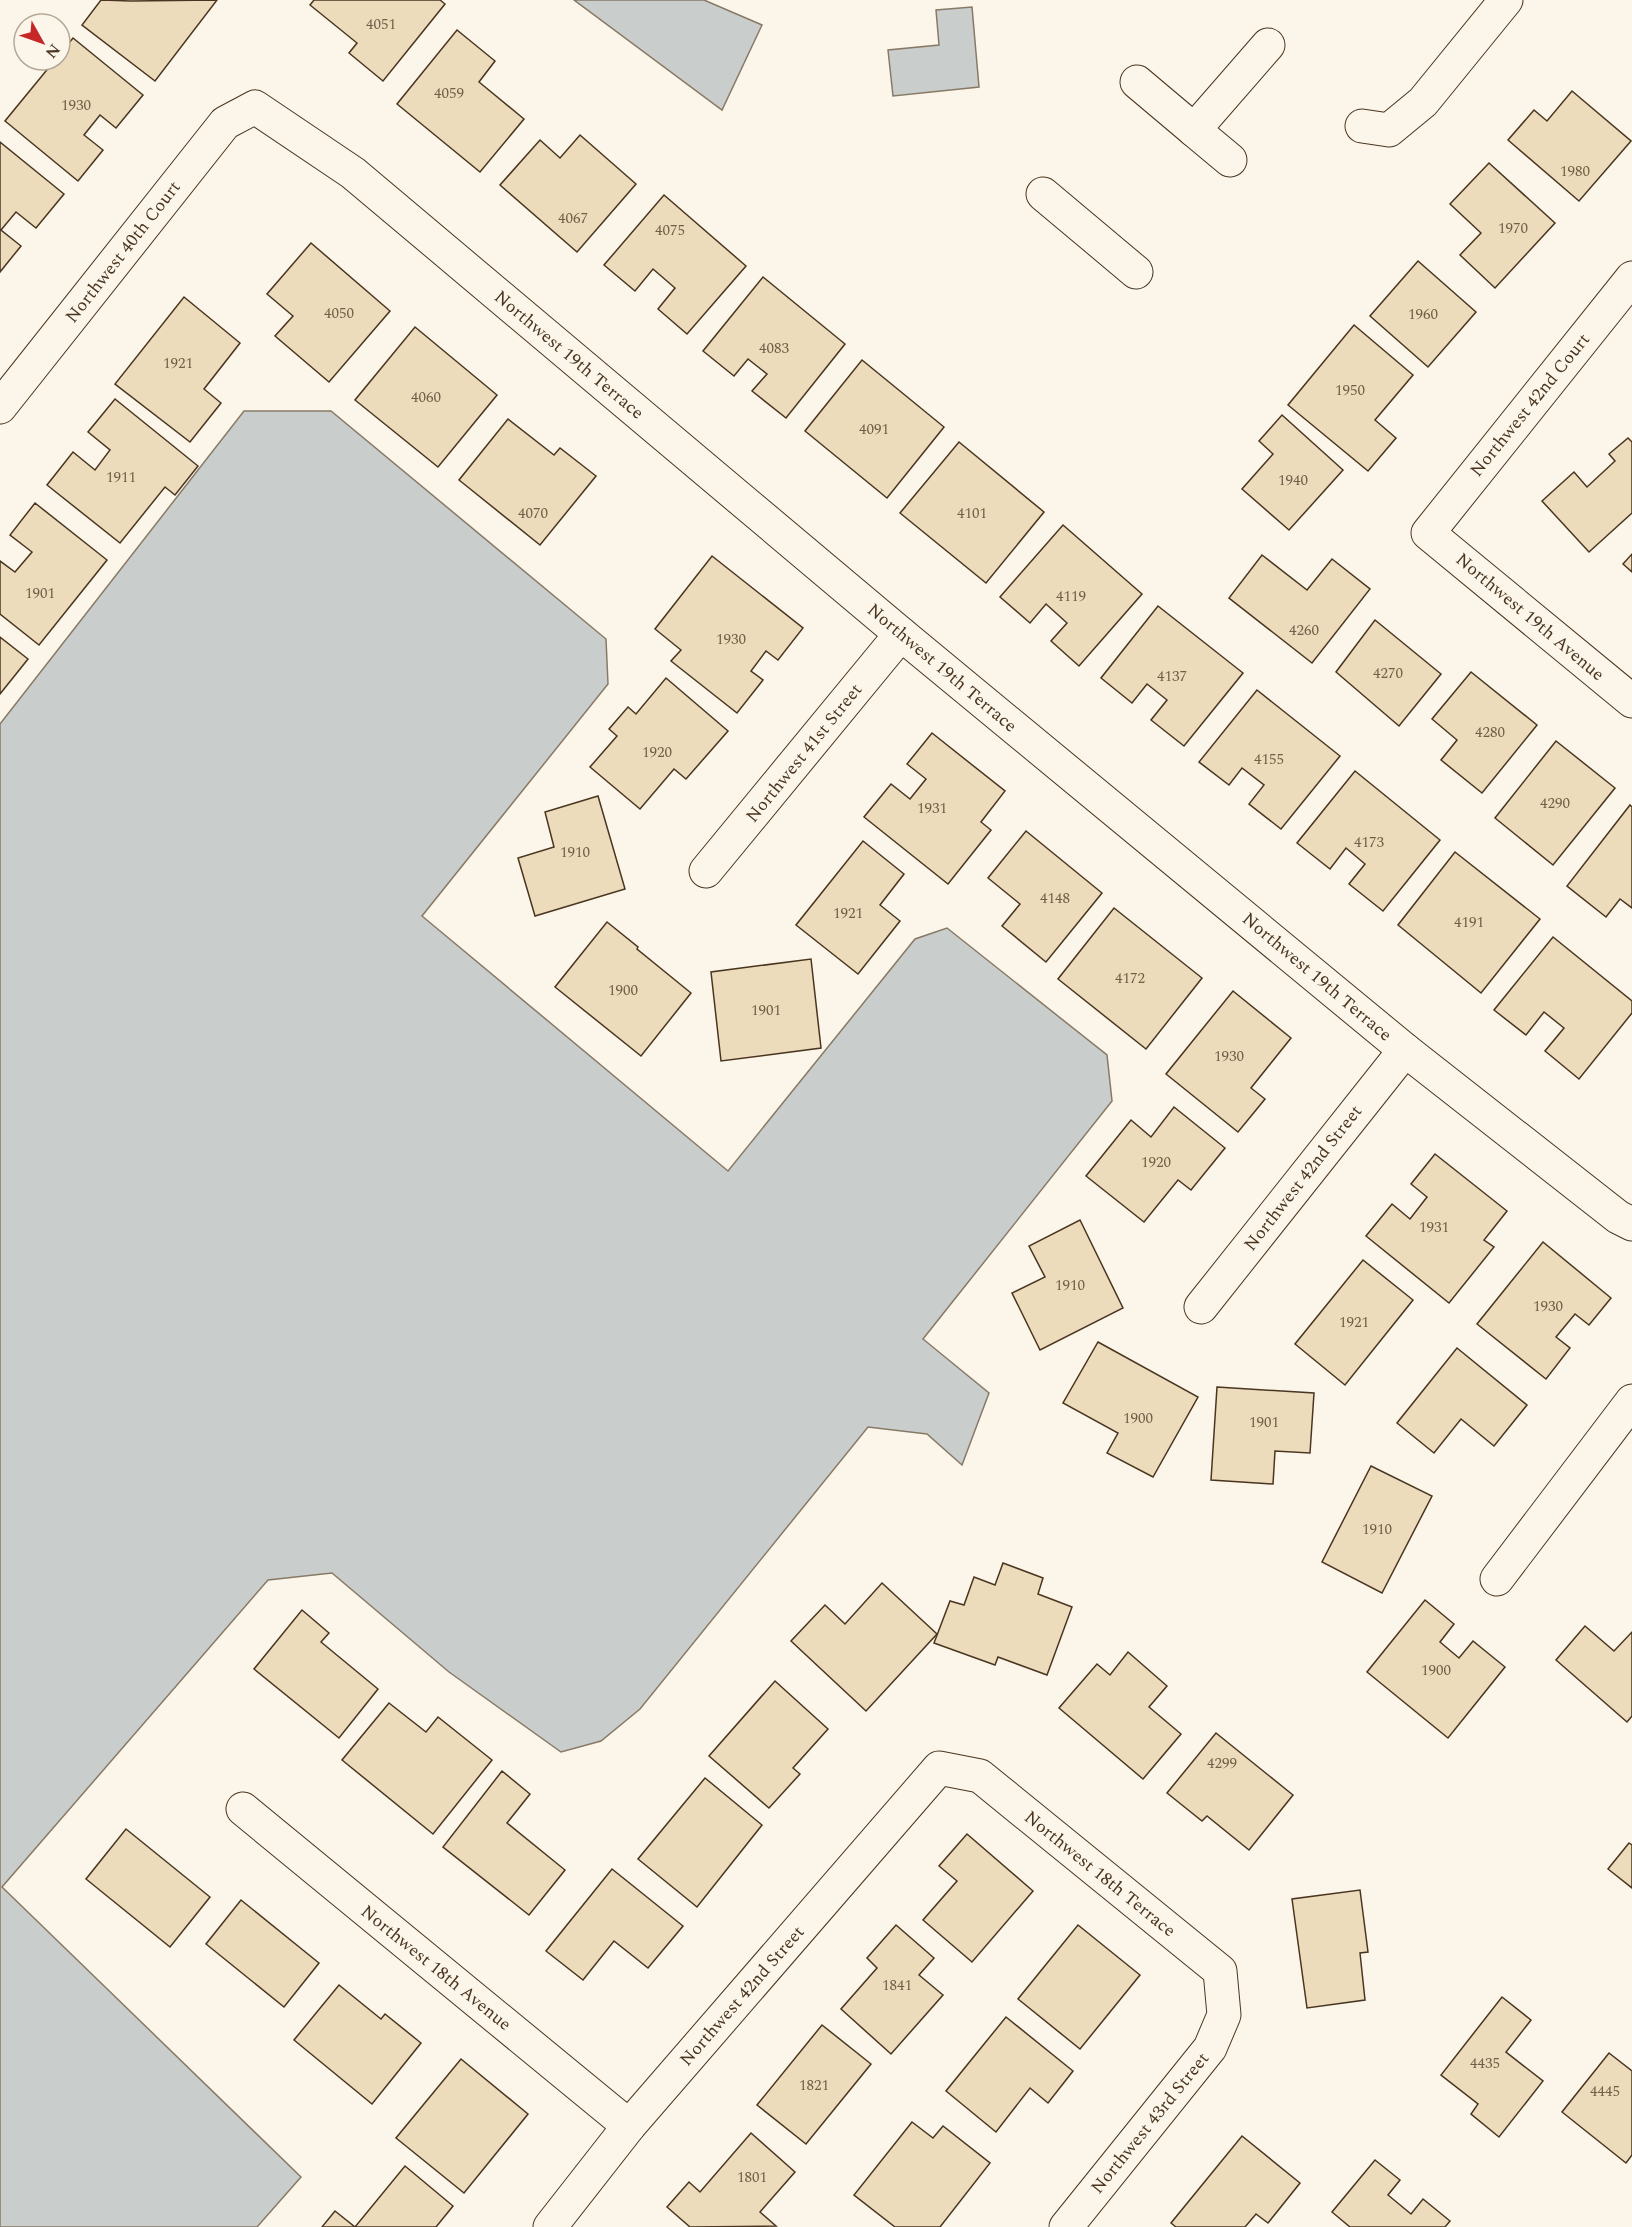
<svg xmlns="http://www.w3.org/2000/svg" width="1632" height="2227" viewBox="0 0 1632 2227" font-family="Spectral,serif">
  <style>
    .water { fill: #c9cecd; stroke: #887966; stroke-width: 1.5 }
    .building { fill: #ecdcbc; stroke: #4a3520; stroke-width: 1.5 }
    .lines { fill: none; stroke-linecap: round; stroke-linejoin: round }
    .minor-casing { stroke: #4a3520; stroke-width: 35 }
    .minor { stroke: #fbf6e9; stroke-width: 33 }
    .labels { text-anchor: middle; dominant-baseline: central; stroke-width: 4.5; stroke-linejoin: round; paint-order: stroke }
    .number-label { font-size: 15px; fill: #725f47 }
    .street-label { font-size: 18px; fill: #4a3520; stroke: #fbf6e9 }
  </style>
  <rect width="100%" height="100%" fill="#fbf6e9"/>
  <g class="water">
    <path d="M574 0H704L762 25 722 110Z"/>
    <path d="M972 7 979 87 893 96 888 50 939 45 936 10Z"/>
    <path d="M244 411H331L606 639 608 684 422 916 728 1171 915 939 947 928 1107 1055 1112 1101 923 1339 989 1393 962 1465 927 1434 868 1427 640 1709 601 1741 561 1752 449 1672 332 1573 268 1580 2 1887 301 2177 257 2227H0V724Z"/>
  </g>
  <g class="building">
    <path d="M101 0 131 1 217 0 155 81 82 25Z"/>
    <path d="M314 0H440L445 4 383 81 349 53 357 43 310 5Z"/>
    <path d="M457 30 495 61 479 82 524 119 480 172 397 104Z"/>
    <path d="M73 38 143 95 116 128 100 115 84 135 103 150 78 181 5 121 55 60H60V54Z"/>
    <path d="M1572 91 1631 141 1579 201 1508 140 1534 110 1547 121Z"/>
    <path d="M580 135 636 184 577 252 500 185 540 140 560 158Z"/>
    <path d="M0 142 64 194 36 228 16 212 1 230 21 246 0 272Z"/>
    <path d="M1489 163 1555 223 1495 288 1460 255 1481 233 1450 204Z"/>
    <path d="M664 195 746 266 687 334 658 309 675 288 653 269 635 291 604 265Z"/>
    <path d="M311 243 390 311 329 382 275 336 293 316 267 294Z"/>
    <path d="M1418 261 1476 312 1428 367 1370 316Z"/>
    <path d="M763 277 845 344 786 418 752 391 767 374 748 359 734 376 703 351Z"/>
    <path d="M184 297 240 343 204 389 221 403 190 442 115 384Z"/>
    <path d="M1354 325 1413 375 1375 420 1396 438 1368 471 1288 405Z"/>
    <path d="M415 327 497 395 438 467 355 400Z"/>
    <path d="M862 360 944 427 887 498 805 431Z"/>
    <path d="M115 399 198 466 175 495 165 487 120 543 47 485 73 452 95 470 110 450 88 432Z"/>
    <path d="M1282 415 1343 470 1289 530 1242 489 1273 454 1259 441Z"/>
    <path d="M508 419 554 455 560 448 596 476 540 545 459 480Z"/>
    <path d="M1628 438 1632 442V513L1589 552 1542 501 1574 472 1587 487 1615 461 1609 454Z"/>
    <path d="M959 442 1044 512 986 583 900 513Z"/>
    <path d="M35 503 107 560 39 645 0 614V561L15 572 32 552 10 535Z"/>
    <path d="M1063 525 1142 594 1079 666 1051 641 1067 623 1046 604 1030 623 1000 597Z"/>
    <path d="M1632 554V572L1623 564Z"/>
    <path d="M1262 555 1307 590 1332 559 1370 589 1312 663 1229 598Z"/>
    <path d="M712 556 803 628 778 660 766 651 751 671 763 680 737 713 671 661 681 650 655 629Z"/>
    <path d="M1158 606 1243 673 1184 746 1151 720 1167 700 1147 684 1132 703 1101 678Z"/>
    <path d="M1375 620 1441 674 1399 726 1336 672Z"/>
    <path d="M0 637 28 659 0 694Z"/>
    <path d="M1471 672 1537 725 1482 793 1441 760 1457 740 1432 719Z"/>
    <path d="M666 678 728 731 686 779 674 769 640 809 590 767 617 736 609 729 628 707 636 714Z"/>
    <path d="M1257 690 1340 756 1281 829 1249 804 1264 785 1242 768 1229 785 1199 762Z"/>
    <path d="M932 733 1005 791 981 822 991 830 948 884 864 817 891 784 910 799 926 779 907 764Z"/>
    <path d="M1556 741 1615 788 1553 865 1495 818Z"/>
    <path d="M1355 771 1440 840 1383 911 1349 884 1365 864 1346 848 1330 869 1297 843Z"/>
    <path d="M598 796 625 889 535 916 518 858 554 847 545 812Z"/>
    <path d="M1630 805 1632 807V908L1620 899 1606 917 1567 886Z"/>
    <path d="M1026 831 1102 893 1046 962 1002 926 1020 904 988 878Z"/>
    <path d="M863 841 904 874 880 905 900 921 858 974 796 925Z"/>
    <path d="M1455 852 1540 919 1481 993 1398 925Z"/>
    <path d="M1114 908 1202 978 1146 1049 1058 979Z"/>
    <path d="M607 922 638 947 637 949 691 993 641 1056 555 987Z"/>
    <path d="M1553 937 1632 1001V1013L1579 1079 1545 1051 1564 1028 1544 1012 1526 1035 1494 1010Z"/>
    <path d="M811 959 821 1048 721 1061 711 972Z"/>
    <path d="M1233 991 1291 1038 1251 1088 1265 1099 1238 1132 1166 1074Z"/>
    <path d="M1174 1107 1225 1148 1191 1190 1178 1180 1144 1222 1086 1176 1131 1120 1151 1137Z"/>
    <path d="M1435 1154 1507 1211 1484 1240 1494 1247 1449 1303 1366 1236 1392 1204 1410 1219 1427 1197 1411 1184Z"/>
    <path d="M1080 1220 1123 1308 1040 1350 1012 1293 1045 1277 1029 1246Z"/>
    <path d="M1543 1242 1611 1298 1589 1325 1575 1314 1556 1337 1570 1348 1546 1379 1477 1324Z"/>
    <path d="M1363 1260 1413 1300 1345 1385 1295 1344Z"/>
    <path d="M1098 1342 1198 1397 1153 1477 1107 1453 1118 1433 1063 1403Z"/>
    <path d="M1457 1348 1527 1405 1494 1446 1461 1419 1434 1453 1397 1423Z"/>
    <path d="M1217 1387 1314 1393 1310 1453 1275 1451 1273 1484 1211 1480Z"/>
    <path d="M1371 1466 1432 1496 1382 1593 1322 1562Z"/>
    <path d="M1003 1563 1043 1578 1038 1594 1072 1607 1047 1675 998 1657 995 1665 934 1643 950 1601 964 1605 974 1577 995 1585Z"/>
    <path d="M882 1583 937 1634 866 1711 791 1641 825 1605 845 1624Z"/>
    <path d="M1425 1600 1454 1624 1440 1642 1459 1658 1473 1641 1505 1667 1448 1738 1367 1672Z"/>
    <path d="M302 1610 329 1633 321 1642 378 1689 339 1738 254 1669Z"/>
    <path d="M1585 1626 1614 1651 1632 1632V1716L1627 1722 1556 1660Z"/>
    <path d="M1128 1652 1167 1686 1149 1707 1181 1734 1143 1779 1059 1708 1097 1664 1110 1675Z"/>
    <path d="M775 1681 828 1729 793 1768 800 1774 769 1808 709 1756Z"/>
    <path d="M389 1703 426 1732 438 1717 492 1760 433 1834 342 1760Z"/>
    <path d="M1216 1733 1293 1795 1249 1850 1207 1816 1202 1821 1167 1793Z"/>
    <path d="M502 1771 530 1794 507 1823 565 1870 529 1915 443 1847Z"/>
    <path d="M705 1778 762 1825 697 1907 638 1859Z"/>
    <path d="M126 1829 210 1897 170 1947 86 1879Z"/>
    <path d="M967 1834 1033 1891 972 1962 923 1920 957 1881 939 1866Z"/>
    <path d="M1629 1843 1632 1845V1888L1608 1869Z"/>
    <path d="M612 1869 683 1926 648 1968 614 1941 583 1980 546 1951Z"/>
    <path d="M1360 1890 1368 1952 1360 1953 1365 2000 1307 2008 1292 1899Z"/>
    <path d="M241 1900 319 1963 284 2007 206 1944Z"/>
    <path d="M896 1925 934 1958 919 1975 943 1995 891 2054 841 2009 877 1968 867 1958Z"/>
    <path d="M1078 1925 1140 1975 1080 2049 1018 1999Z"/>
    <path d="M339 1985 381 2019 385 2014 421 2043 372 2104 294 2040Z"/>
    <path d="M1502 1997 1531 2020 1506 2052 1543 2081 1499 2137 1471 2114 1478 2104 1441 2075Z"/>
    <path d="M1006 2017 1073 2071 1048 2103 1030 2088 996 2132 946 2091Z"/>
    <path d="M822 2025 871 2064 806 2144 757 2105Z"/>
    <path d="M1609 2053 1632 2071V2155L1626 2163 1562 2112Z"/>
    <path d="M461 2059 528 2114 464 2193 396 2138Z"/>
    <path d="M912 2122 933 2138 943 2126 990 2163 940 2227H895L854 2195Z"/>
    <path d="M751 2133 795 2172 760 2212 776 2226 690 2227 667 2207 689 2182 700 2192Z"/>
    <path d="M1242 2136 1300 2183 1268 2223 1256 2214 1245 2227H1176L1171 2223Z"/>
    <path d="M1375 2160 1400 2180 1388 2195 1411 2214 1423 2199 1450 2221 1445 2227H1350L1332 2212Z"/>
    <path d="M405 2166 453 2206 436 2227H355Z"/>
    <path d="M335 2211 355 2227H322Z"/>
  </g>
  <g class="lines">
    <g class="minor-casing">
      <g id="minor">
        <path d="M1137 82 1194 130 1268 45"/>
        <path d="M1362 126 1389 130 1423 102 1506 0"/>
        <path d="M1194 130 1230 160"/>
        <path d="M1043 194 1136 272"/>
        <path d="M1632 278 1428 533 1632 701"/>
        <path d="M0 407 225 123 255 107 353 173 901 634 1405 1050 1618 1217 1632 1224"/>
        <path d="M706 871 901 634"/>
        <path d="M1201 1307 1405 1050"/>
        <path d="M1497 1579 1632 1401"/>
        <path d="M243 1809 629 2126"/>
        <path d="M550 2227 629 2126 939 1768 980 1776 1220 1971 1224 2015 1210 2048 1066 2227"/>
      </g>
    </g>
    <use href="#minor" class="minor"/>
  </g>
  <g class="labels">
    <g class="number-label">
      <text x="381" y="24">4051</text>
      <text x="449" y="93">4059</text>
      <text x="76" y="105">1930</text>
      <text x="1575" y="171">1980</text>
      <text x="573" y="218">4067</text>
      <text x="1513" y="228">1970</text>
      <text x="670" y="230">4075</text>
      <text x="339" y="313">4050</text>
      <text x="1423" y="314">1960</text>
      <text x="774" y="348">4083</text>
      <text x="178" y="363">1921</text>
      <text x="1350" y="390">1950</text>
      <text x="426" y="397">4060</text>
      <text x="874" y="429">4091</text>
      <text x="121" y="477">1911</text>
      <text x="1293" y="480">1940</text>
      <text x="533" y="513">4070</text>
      <text x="972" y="513">4101</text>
      <text x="40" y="593">1901</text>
      <text x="1071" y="596">4119</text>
      <text x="1304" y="630">4260</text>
      <text x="731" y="639">1930</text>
      <text x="1388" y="673">4270</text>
      <text x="1172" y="676">4137</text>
      <text x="1490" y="732">4280</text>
      <text x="657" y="752">1920</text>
      <text x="1269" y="759">4155</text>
      <text x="1555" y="803">4290</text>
      <text x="932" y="808">1931</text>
      <text x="1369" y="842">4173</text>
      <text x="575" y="852">1910</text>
      <text x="1055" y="898">4148</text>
      <text x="848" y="913">1921</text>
      <text x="1469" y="922">4191</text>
      <text x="1130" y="978">4172</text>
      <text x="623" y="990">1900</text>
      <text x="766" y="1010">1901</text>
      <text x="1229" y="1056">1930</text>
      <text x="1156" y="1162">1920</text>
      <text x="1434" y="1227">1931</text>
      <text x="1070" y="1285">1910</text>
      <text x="1548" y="1306">1930</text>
      <text x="1354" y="1322">1921</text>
      <text x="1138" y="1418">1900</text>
      <text x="1264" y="1422">1901</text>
      <text x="1377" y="1529">1910</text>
      <text x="1436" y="1670">1900</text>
      <text x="1222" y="1763">4299</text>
      <text x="897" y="1985">1841</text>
      <text x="1485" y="2063">4435</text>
      <text x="814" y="2085">1821</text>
      <text x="1605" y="2091">4445</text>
      <text x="752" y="2177">1801</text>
    </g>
    <g class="street-label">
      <text transform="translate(123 252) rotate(-52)">Northwest 40th Court</text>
      <text transform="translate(569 355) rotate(40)">Northwest 19th Terrace</text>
      <text transform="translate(1530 405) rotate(-51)">Northwest 42nd Court</text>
      <text transform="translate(1530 617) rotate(40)">Northwest 19th Avenue</text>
      <text transform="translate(942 668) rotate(40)">Northwest 19th Terrace</text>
      <text transform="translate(804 753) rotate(-51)">Northwest 41st Street</text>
      <text transform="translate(1317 977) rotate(40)">Northwest 19th Terrace</text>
      <text transform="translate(1303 1178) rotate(-52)">Northwest 42nd Street</text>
      <text transform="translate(1100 1874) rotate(39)">Northwest 18th Terrace</text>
      <text transform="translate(436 1968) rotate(39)">Northwest 18th Avenue</text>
      <text transform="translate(742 1996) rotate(-49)">Northwest 42nd Street</text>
      <text transform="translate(1150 2123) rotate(-51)">Northwest 43rd Street</text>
    </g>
  </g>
  <g transform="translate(42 42) rotate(130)"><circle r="28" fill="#fbf6e9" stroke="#b4a999" stroke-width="1.5"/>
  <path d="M0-4.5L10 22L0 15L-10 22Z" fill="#c62828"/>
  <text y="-9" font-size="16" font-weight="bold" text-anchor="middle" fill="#4a3520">N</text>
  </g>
</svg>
